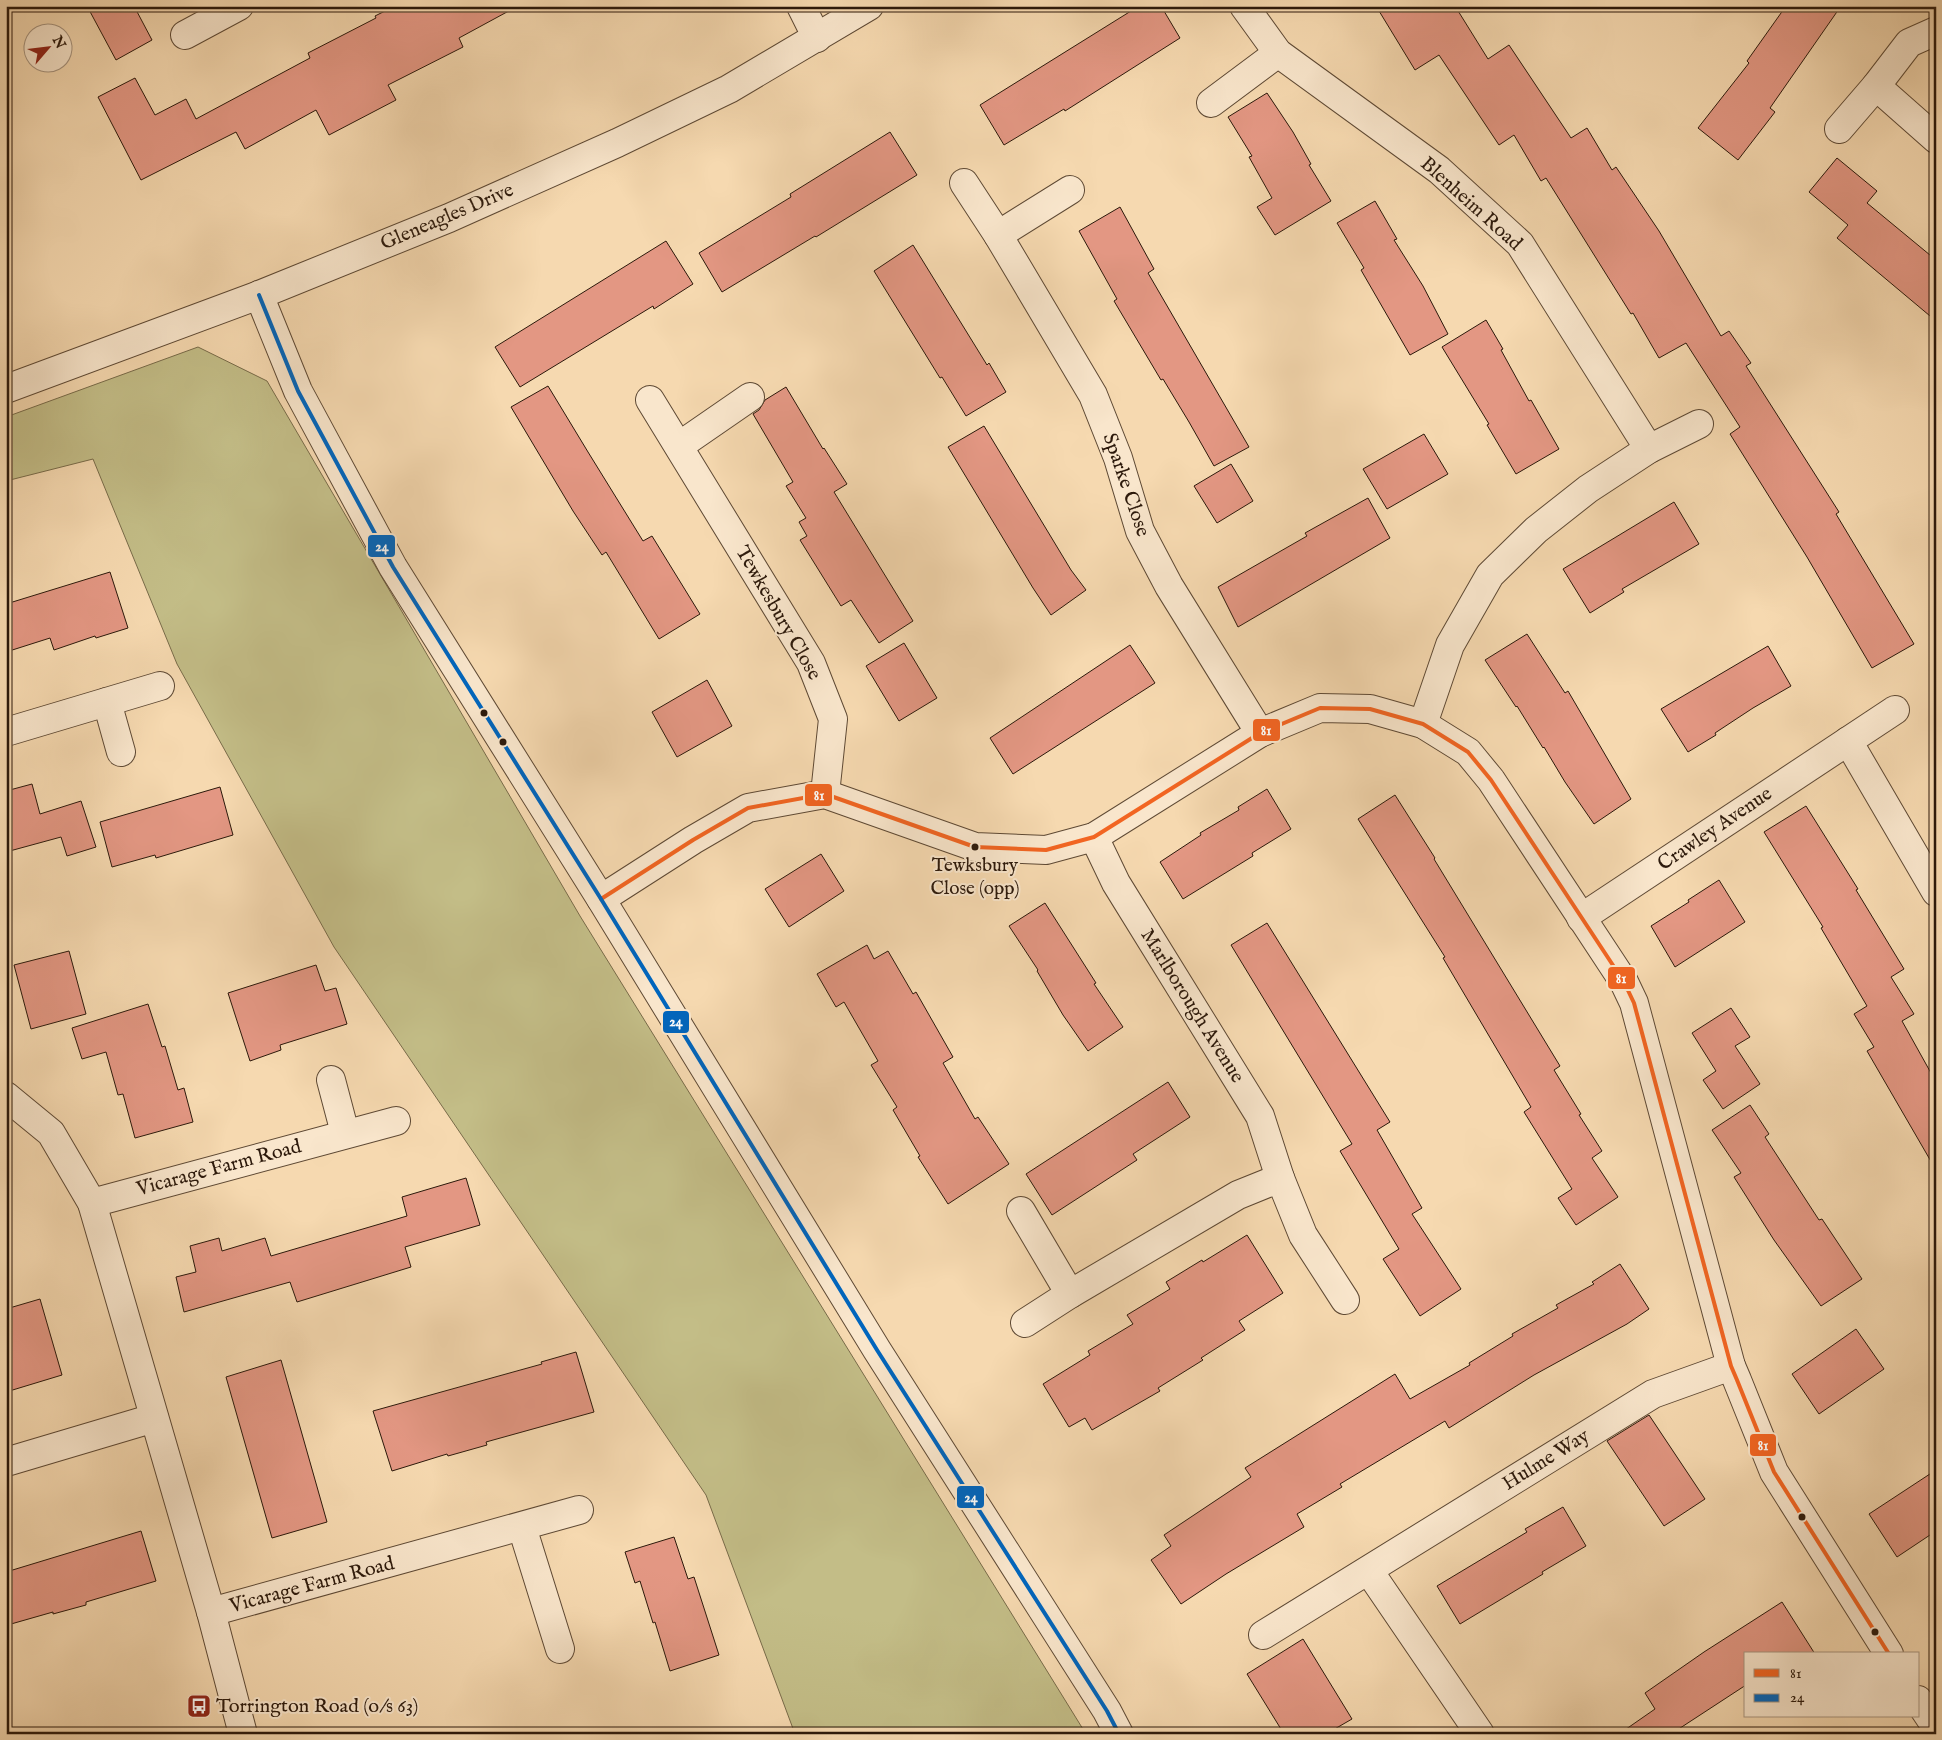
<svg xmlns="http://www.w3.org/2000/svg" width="1942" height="1740" viewBox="0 0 1942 1740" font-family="'IM FELL English',serif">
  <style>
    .green { fill: #c3bd87; stroke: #786b49 }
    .building { fill: #e39783; stroke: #2c190b }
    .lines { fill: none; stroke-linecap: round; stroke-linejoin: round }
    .minor-casing { stroke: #5e4934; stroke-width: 30 }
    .minor { stroke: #f9e6cc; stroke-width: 28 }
    .bus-1-casing { stroke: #f9e6cc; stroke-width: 8 }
    .bus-2-casing { stroke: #f9e6cc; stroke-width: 8 }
    .bus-1 { stroke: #f26522; stroke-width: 4 }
    .bus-2 { stroke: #0065bd; stroke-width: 4 }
    .bus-dot { fill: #2c190b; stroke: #f9e6cc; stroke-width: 2 }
    .labels { text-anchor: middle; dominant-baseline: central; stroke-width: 4; stroke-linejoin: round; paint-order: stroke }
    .bus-label { font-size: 19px; fill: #2c190b; stroke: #f9e6cc }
    .street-label { font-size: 20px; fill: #2c190b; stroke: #f9e6cc }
    .poi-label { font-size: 20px; fill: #2c190b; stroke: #f9e6cc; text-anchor: start }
    .line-badge { stroke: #f9e6cc; stroke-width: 2 }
    .badge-label { font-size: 14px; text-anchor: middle; font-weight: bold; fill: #fff }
  </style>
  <rect width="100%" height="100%" fill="#f6d9b0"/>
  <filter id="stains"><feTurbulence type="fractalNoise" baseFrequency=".004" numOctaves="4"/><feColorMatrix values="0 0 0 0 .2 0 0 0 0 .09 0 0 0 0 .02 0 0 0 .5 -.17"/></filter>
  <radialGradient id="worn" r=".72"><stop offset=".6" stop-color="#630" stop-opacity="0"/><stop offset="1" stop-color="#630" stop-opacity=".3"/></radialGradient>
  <path class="green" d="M198 347 267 381 580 916 1086 1734H795L706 1495 334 947 177 664 93 459 6 481V417Z"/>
  <g class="building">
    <path d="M87 6H134L152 40 116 60Z"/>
    <path d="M395 6H518L459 38 463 47 388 85 396 100 329 135 316 110 245 149 236 132 141 180 98 97 135 78 155 115 186 99 196 119 310 58 308 53 376 18 375 16Z"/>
    <path d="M1139 6H1161L1180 38 1065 111 1064 109 1004 145 980 105Z"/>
    <path d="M1376 6H1455L1488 59 1509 45 1571 138 1587 128 1612 170 1616 167 1659 231 1721 336 1729 331 1751 363 1746 366 1839 512 1836 514 1914 644 1872 668 1807 557 1730 434 1740 427 1686 343 1659 358 1633 313 1631 314 1546 178 1541 181 1514 135 1499 145 1439 55 1415 70Z"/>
    <path d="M1786 6H1841L1770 108 1775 112 1738 160 1698 128 1749 63 1747 61Z"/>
    <path d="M1267 93 1293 132 1311 164 1309 165 1331 201 1275 235 1257 207 1272 198 1249 157 1252 156 1228 117Z"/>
    <path d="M890 132 917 175 816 237 815 236 722 292 699 253 791 197 790 194Z"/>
    <path d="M1837 158 1877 191 1867 203 1936 260V321L1837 238 1848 225 1809 192Z"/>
    <path d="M1375 201 1397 239 1394 240 1423 286 1448 334 1410 355 1361 270 1364 268 1337 223Z"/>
    <path d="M1120 207 1154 269 1148 273 1249 447 1214 466 1189 422 1163 379 1161 380 1114 301 1117 299 1079 231Z"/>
    <path d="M666 241 693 284 654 309 653 306 520 387 495 347Z"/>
    <path d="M913 245 987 365 989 363 1006 392 966 416 942 377 940 378 874 271Z"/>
    <path d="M1486 320 1503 349 1501 350 1529 401 1531 400 1559 449 1516 474 1487 425 1489 424 1442 347Z"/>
    <path d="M548 386 588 452 643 541 652 536 700 614 659 639 606 552 602 555 573 511 511 407Z"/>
    <path d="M786 387 823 449 824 448 847 484 834 492 913 621 879 643 851 600 841 606 800 540 807 536 799 522 806 518 786 486 793 482 753 414 759 410 765 400Z"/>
    <path d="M984 426 1071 570 1086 590 1051 615 1033 588 948 447Z"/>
    <path d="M1424 434 1448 474 1387 509 1363 469Z"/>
    <path d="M1231 464 1253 501 1217 523 1194 486Z"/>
    <path d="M1368 498 1390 538 1238 627 1218 587 1307 536 1305 533Z"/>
    <path d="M1674 502 1699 544 1622 589 1624 592 1590 613 1563 569Z"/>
    <path d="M110 572 128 628 96 638 95 636 54 650 50 638 6 652V604Z"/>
    <path d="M1527 634 1565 693 1568 691 1631 799 1594 824 1565 782 1544 747 1543 748 1517 706 1516 707 1485 660Z"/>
    <path d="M904 643 937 698 899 721 866 666Z"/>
    <path d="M1130 645 1155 683 1013 774 990 738Z"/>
    <path d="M1768 646 1791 686 1753 708 1715 733 1716 735 1688 752 1661 709Z"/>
    <path d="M707 680 732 726 677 757 652 712Z"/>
    <path d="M32 784 40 814 81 801 96 847 67 856 61 837 6 852V791Z"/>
    <path d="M220 787 233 835 156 858 155 855 112 867 100 822Z"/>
    <path d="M1267 789 1291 829 1252 853 1253 856 1183 899 1160 862 1201 835 1200 833 1239 810 1238 807Z"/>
    <path d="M1395 795 1435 858 1434 859 1560 1066 1554 1070 1581 1114 1579 1115 1602 1151 1592 1158 1618 1197 1576 1225 1558 1198 1572 1189 1524 1112 1531 1107 1443 958 1445 957 1358 819Z"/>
    <path d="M1806 806 1858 889 1856 890 1904 969 1891 977 1914 1014 1902 1021 1936 1082V1170L1867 1051 1874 1047 1854 1014 1867 1006 1821 928 1823 927 1764 832Z"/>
    <path d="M821 854 844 891 789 927 765 889Z"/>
    <path d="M1719 880 1745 922 1675 967 1651 926 1689 902 1688 900Z"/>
    <path d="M1045 903 1096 983 1094 984 1123 1027 1088 1051 1063 1015 1037 971 1038 970 1009 926Z"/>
    <path d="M1267 923 1390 1122 1377 1130 1422 1208 1412 1214 1461 1289 1420 1316 1383 1259 1399 1249 1340 1151 1352 1144 1231 945Z"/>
    <path d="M867 945 874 959 888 951 913 994 916 992 953 1057 943 1063 975 1119 978 1117 1009 1164 948 1204 918 1157 920 1156 893 1110 897 1107 871 1065 878 1061 844 1002 836 1007 817 974Z"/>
    <path d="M69 951 86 1014 31 1029 14 965Z"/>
    <path d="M316 965 325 991 336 988 347 1024 280 1045 281 1050 250 1061 228 993Z"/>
    <path d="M148 1004 162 1047 165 1046 178 1090 184 1088 193 1122 135 1138 123 1094 118 1095 106 1052 82 1059 72 1028Z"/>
    <path d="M1731 1008 1750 1037 1735 1046 1760 1084 1723 1109 1703 1080 1716 1071 1692 1033Z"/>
    <path d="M1168 1082 1190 1117 1133 1154 1137 1160 1052 1215 1026 1174Z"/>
    <path d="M1750 1105 1769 1134 1765 1137 1819 1220 1822 1219 1862 1279 1821 1306 1774 1240 1734 1177 1741 1173 1712 1130Z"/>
    <path d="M466 1178 480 1225 405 1247 411 1267 297 1302 290 1282 184 1312 176 1277 196 1272 190 1246 219 1238 222 1251 265 1238 271 1256 407 1216 402 1197Z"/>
    <path d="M1247 1235 1283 1293 1239 1321 1245 1330 1201 1358 1203 1360 1158 1388 1160 1391 1092 1430 1085 1418 1069 1427 1043 1384 1090 1355 1088 1351 1133 1324 1127 1315 1170 1289 1166 1282 1202 1260 1203 1262Z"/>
    <path d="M1620 1264 1649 1309 1627 1324 1534 1375 1449 1428 1445 1421 1340 1484 1342 1487 1297 1514 1304 1527 1226 1574 1181 1604 1151 1560 1171 1546 1164 1535 1251 1477 1245 1468 1395 1374 1410 1399 1470 1365 1469 1363 1513 1336 1512 1334 1558 1308 1556 1305 1594 1284 1592 1282Z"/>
    <path d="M40 1299 62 1375 6 1392V1309Z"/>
    <path d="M1856 1329 1884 1369 1819 1414 1792 1374Z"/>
    <path d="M576 1352 594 1412 486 1442 487 1445 448 1456 447 1454 392 1471 373 1411 542 1364 541 1362Z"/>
    <path d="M281 1360 327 1522 272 1538 226 1377Z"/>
    <path d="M1649 1415 1705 1499 1664 1526 1607 1441Z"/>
    <path d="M1936 1470V1531L1897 1557 1869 1514Z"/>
    <path d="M1563 1507 1586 1546 1542 1572 1543 1574 1460 1624 1437 1586 1527 1532 1525 1529Z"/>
    <path d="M141 1531 156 1581 86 1602V1605L53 1614V1612L11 1624 6 1607V1572Z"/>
    <path d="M674 1537 688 1579 694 1577 719 1655 670 1671 655 1622 653 1623 640 1581 635 1583 625 1552Z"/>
    <path d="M1782 1602 1815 1654H1746V1685L1671 1734H1619L1655 1709 1645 1693 1704 1652Z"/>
    <path d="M1303 1639 1352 1719 1326 1734H1284L1247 1674Z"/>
  </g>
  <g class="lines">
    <g class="minor-casing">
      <g id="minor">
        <path d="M801 6 817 38"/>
        <path d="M1244 6 1278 53 1439 170 1520 244 1649 449"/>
        <path d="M185 35 239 6"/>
        <path d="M1876 86 1936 139"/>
        <path d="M1211 103 1278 53"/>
        <path d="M1839 129 1876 86 1909 43 1936 31"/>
        <path d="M964 183 998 235 1093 395 1118 458 1140 531 1169 586 1260 733"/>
        <path d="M998 235 1070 190"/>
        <path d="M259 295 298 391 393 567 601 899 877 1350 1107 1711 1119 1734"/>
        <path d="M6 389 259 295 449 218 617 143 729 89 869 6"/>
        <path d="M650 400 811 663 833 719 825 794"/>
        <path d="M679 446 750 397"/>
        <path d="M107 702 121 752"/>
        <path d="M1423 724 1450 645 1490 575 1536 530 1588 489 1649 449 1699 424"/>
        <path d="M6 732 160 686"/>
        <path d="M1848 741 1936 892"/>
        <path d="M1094 837 1116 883 1260 1116 1280 1178 1303 1235 1345 1300"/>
        <path d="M601 899 693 840 748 808 825 794 975 847 1046 850 1094 837 1260 733 1320 708 1370 709 1423 724 1468 752 1491 780 1624 982 1634 1003 1731 1366 1737 1380 1774 1472 1889 1654"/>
        <path d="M1581 918 1895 710"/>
        <path d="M331 1080 345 1133"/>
        <path d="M6 1096 51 1133 92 1203 211 1612 243 1734"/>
        <path d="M92 1203 396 1121"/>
        <path d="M1021 1211 1070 1294"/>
        <path d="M1025 1323 1070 1294 1238 1195 1280 1178"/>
        <path d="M6 1462 154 1418"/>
        <path d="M522 1527 560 1649"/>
        <path d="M1369 1571 1480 1734"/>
        <path d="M211 1612 579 1510"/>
        <path d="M1263 1635 1653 1394 1731 1366"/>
        <path d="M1918 1700 1936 1727"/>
      </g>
    </g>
    <use href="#minor" class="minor"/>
    <g class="bus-1-casing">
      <path id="bus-1" d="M601 899 693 840 748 808 825 794 975 847 1046 850 1094 837 1260 733 1320 708 1370 709 1423 724 1468 752 1491 780 1624 982 1634 1003 1731 1366 1737 1380 1774 1472 1889 1654"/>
    </g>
    <g class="bus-2-casing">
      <path id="bus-2" d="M259 295 298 391 393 567 601 899 877 1350 1107 1711 1119 1734"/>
    </g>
    <use href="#bus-1" class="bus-1"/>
    <use href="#bus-2" class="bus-2"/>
  </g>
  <defs>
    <g id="bus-square" transform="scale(1.25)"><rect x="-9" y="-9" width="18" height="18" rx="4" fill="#8f2418" stroke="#f9e6cc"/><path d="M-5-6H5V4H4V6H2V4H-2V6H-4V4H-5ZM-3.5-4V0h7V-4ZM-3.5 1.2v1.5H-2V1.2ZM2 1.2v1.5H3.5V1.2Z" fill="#fff"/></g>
  </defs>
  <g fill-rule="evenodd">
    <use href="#bus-square" x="199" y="1706"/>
  </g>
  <g class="bus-dot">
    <circle cx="484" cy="713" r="4.5"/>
    <circle cx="503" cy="742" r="4.5"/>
    <circle cx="975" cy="847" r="4.5"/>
    <circle cx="1802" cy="1517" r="4.5"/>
    <circle cx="1875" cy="1632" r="4.5"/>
  </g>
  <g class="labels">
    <g class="bus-label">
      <text x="975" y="866">Tewksbury<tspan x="975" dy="23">Close (opp)</tspan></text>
    </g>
    <g class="street-label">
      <text transform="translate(1471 204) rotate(42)">Blenheim Road</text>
      <text transform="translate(447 217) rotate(-23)">Gleneagles Drive</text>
      <text transform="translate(1126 485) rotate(71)">Sparke Close</text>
      <text transform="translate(778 613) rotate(60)">Tewkesbury Close</text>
      <text transform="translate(1715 829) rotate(-34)">Crawley Avenue</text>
      <text transform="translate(1192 1006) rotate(58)">Marlborough Avenue</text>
      <text transform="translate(219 1168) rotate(-15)">Vicarage Farm Road</text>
      <text transform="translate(1546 1460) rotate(-32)">Hulme Way</text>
      <text transform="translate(312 1585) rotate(-15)">Vicarage Farm Road</text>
    </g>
    <g class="poi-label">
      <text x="216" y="1706">Torrington Road (o/s 63)</text>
    </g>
  </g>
  <g class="line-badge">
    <rect x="367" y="534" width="29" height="24" rx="5" fill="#0065bd"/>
    <rect x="1252" y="718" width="29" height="24" rx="5" fill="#f26522"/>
    <rect x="804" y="783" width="29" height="24" rx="5" fill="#f26522"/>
    <rect x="1607" y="966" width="29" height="24" rx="5" fill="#f26522"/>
    <rect x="662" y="1010" width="28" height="24" rx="5" fill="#0065bd"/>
    <rect x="1749" y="1433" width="28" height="24" rx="5" fill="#f26522"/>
    <rect x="956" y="1485" width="29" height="24" rx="5" fill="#0065bd"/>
  </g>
  <g class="badge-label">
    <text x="382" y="551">24</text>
    <text x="1266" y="735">81</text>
    <text x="819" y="800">81</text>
    <text x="1621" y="983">81</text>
    <text x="676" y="1026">24</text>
    <text x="1763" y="1450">81</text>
    <text x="971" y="1502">24</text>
  </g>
  <rect width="1942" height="1740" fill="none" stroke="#f6d9b0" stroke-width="25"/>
  <rect x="8" y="8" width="1927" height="1725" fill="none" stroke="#2c190b" stroke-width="2.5"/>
  <rect x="12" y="12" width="1917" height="1715" fill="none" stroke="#2c190b"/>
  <rect x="1744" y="1652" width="175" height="65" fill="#f9e6cc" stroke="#a7947f"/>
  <rect x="1754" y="1669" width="25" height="8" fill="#f26522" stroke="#a7947f"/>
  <text x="1790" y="1678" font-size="15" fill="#2c190b">81</text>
  <rect x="1754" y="1694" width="25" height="8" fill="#0065bd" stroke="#a7947f"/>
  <text x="1790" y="1702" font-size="15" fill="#2c190b">24</text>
  <g transform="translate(48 48) rotate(62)"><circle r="24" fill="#f9e6cc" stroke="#a7947f"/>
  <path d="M0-4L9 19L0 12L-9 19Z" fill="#8f2418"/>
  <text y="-8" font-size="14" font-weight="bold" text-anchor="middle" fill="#2c190b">N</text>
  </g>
  <rect width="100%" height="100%" filter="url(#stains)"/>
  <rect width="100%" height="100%" fill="url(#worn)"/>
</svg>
